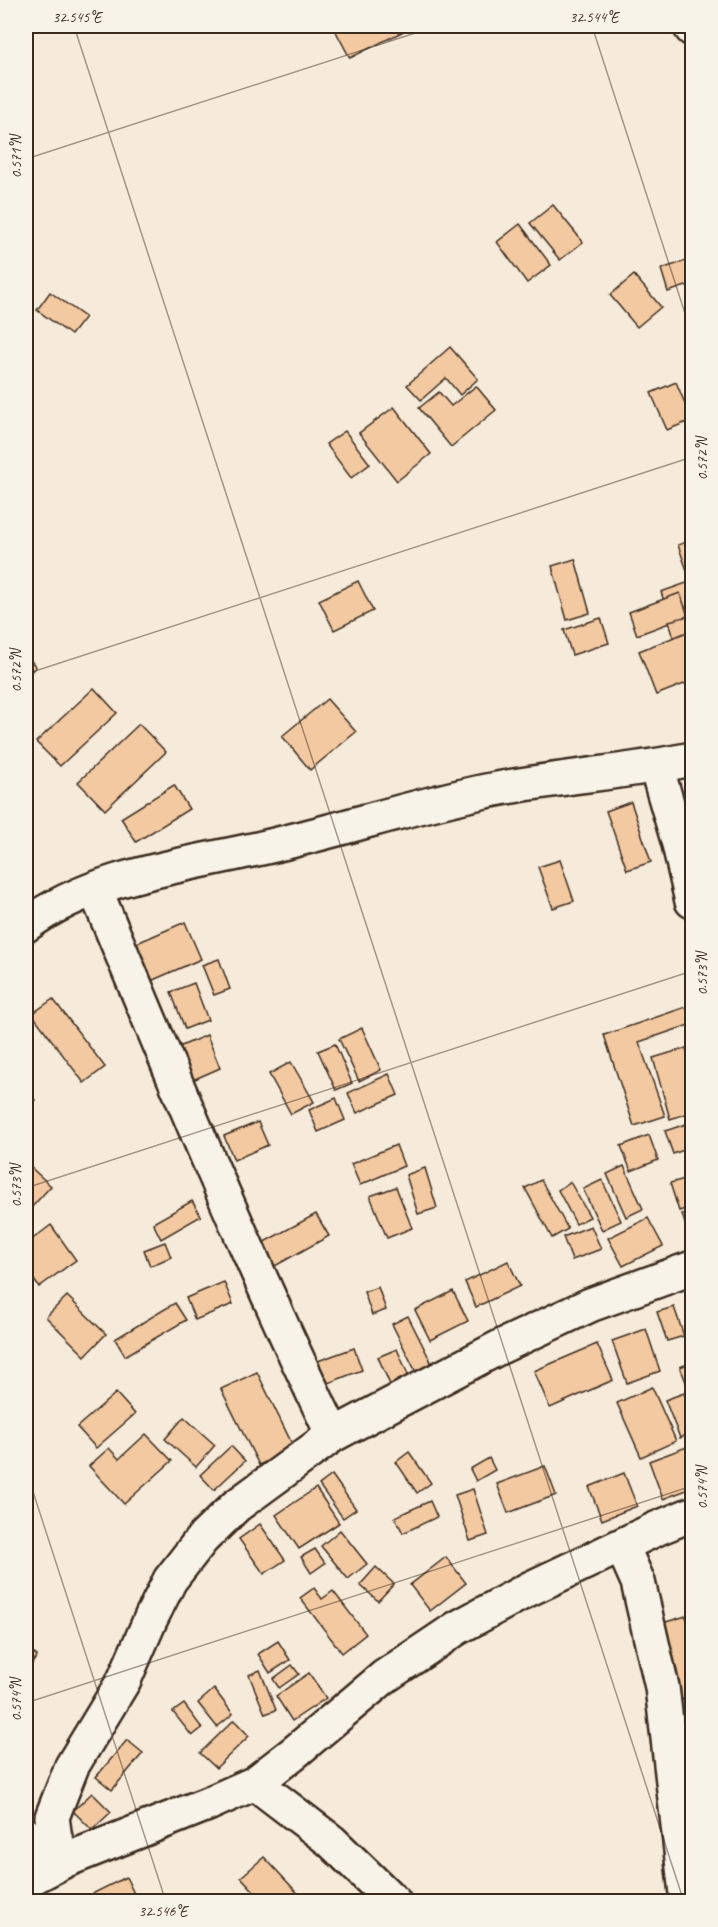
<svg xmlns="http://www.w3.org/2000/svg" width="718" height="1927" viewBox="0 0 718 1927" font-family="Caveat,sans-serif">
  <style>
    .building { fill: #f3c9a2; stroke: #3b2a1e; stroke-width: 1.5 }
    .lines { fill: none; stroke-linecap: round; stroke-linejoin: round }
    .street-casing { stroke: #3b2a1e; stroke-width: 38 }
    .street { stroke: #f7f3e8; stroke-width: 33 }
    .ticks { fill: none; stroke: #3b2a1e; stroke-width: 1.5; stroke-opacity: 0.45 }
    .neatline { fill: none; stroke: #3b2a1e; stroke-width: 2 }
    .ticks-label { font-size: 15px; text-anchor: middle; fill: #3b2a1e }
  </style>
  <rect width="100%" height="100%" fill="#f6ebda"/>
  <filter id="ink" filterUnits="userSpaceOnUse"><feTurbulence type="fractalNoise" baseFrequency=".0167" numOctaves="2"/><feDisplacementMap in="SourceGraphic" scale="12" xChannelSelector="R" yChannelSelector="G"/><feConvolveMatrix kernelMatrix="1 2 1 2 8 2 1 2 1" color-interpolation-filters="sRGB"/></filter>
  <g filter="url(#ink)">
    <g class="building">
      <path d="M333 26H403L406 30 350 58Z"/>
      <path d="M553 205 583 242 560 260 530 223Z"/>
      <path d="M520 224 551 265 527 283 497 242Z"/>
      <path d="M692 259V284L668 292 661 269Z"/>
      <path d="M634 275 661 307 637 327 610 295Z"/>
      <path d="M50 292 85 317 71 335 37 310Z"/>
      <path d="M450 347 478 379 460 395 446 378 421 400 407 385Z"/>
      <path d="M692 351V381L687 352Z"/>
      <path d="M676 382 692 420 667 430 651 393Z"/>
      <path d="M476 386 496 410 451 447 419 408 439 392 451 406Z"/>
      <path d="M394 407 431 454 397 481 359 433Z"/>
      <path d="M345 431 370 464 351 478 326 444Z"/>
      <path d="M692 540V575L689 576 678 545Z"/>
      <path d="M575 559 590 613 567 620 552 566Z"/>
      <path d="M358 581 373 611 334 630 319 600Z"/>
      <path d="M692 581V605L668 613 661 592Z"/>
      <path d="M680 593 688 616 637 635 629 612Z"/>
      <path d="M692 615V666L682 669 669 621Z"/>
      <path d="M601 618 609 643 572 655 564 630Z"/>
      <path d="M692 630V681L656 695 639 651Z"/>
      <path d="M26 655 36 667 26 676Z"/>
      <path d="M94 688 117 713 60 766 36 742Z"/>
      <path d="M327 699 356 732 310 770 282 736Z"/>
      <path d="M139 724 166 752 105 810 78 782Z"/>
      <path d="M174 785 189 809 136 842 121 818Z"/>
      <path d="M631 802 651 862 627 870 606 811Z"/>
      <path d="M560 860 574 901 553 908 538 867Z"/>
      <path d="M185 922 201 959 144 984 128 947Z"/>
      <path d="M219 959 230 989 214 995 202 965Z"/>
      <path d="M194 983 208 1020 185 1029 171 992Z"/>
      <path d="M53 999 105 1067 84 1083 32 1014Z"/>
      <path d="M686 1007 692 1024 639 1042 665 1116 634 1126 604 1035Z"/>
      <path d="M362 1028 381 1070 359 1081 339 1039Z"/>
      <path d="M207 1035 220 1068 186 1083 172 1050Z"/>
      <path d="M335 1044 352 1083 336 1090 318 1051Z"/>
      <path d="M686 1048 692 1070V1112L670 1119 653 1058Z"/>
      <path d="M291 1062 314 1102 291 1114 269 1074Z"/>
      <path d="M389 1074 398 1095 357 1113 348 1093Z"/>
      <path d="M26 1091 35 1100 26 1109Z"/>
      <path d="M336 1098 345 1120 318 1132 309 1110Z"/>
      <path d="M258 1122 268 1145 234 1160 224 1136Z"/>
      <path d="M692 1122V1147L673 1154 665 1131Z"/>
      <path d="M649 1135 658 1160 631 1171 621 1146Z"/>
      <path d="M396 1145 404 1166 360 1185 351 1164Z"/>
      <path d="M26 1163 51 1186 31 1208 26 1203Z"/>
      <path d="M624 1166 643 1209 626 1217 607 1174Z"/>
      <path d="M425 1168 437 1208 418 1214 406 1175Z"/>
      <path d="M692 1177V1207L679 1211 670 1183Z"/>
      <path d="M541 1180 568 1229 552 1238 525 1188Z"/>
      <path d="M602 1180 621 1221 602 1230 583 1189Z"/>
      <path d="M570 1182 590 1217 576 1224 558 1190Z"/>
      <path d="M396 1187 412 1228 387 1238 370 1196Z"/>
      <path d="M192 1201 201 1216 161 1239 153 1223Z"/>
      <path d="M692 1211V1246L682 1214Z"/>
      <path d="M316 1214 329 1236 266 1271 253 1248Z"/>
      <path d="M648 1218 663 1246 623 1266 608 1238Z"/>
      <path d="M51 1225 76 1260 39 1287 26 1269V1244Z"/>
      <path d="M591 1226 601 1249 572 1260 563 1237Z"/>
      <path d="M165 1242 171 1257 150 1266 144 1250Z"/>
      <path d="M508 1261 520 1286 476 1307 465 1282Z"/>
      <path d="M224 1282 233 1304 195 1320 186 1298Z"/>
      <path d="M378 1287 386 1310 372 1315 364 1292Z"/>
      <path d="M453 1291 468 1321 430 1340 415 1310Z"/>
      <path d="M67 1296 106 1334 85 1356 46 1317Z"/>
      <path d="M175 1303 186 1320 125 1356 115 1339Z"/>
      <path d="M674 1307 684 1336 667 1341 657 1312Z"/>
      <path d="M408 1316 433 1366 417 1374 392 1324Z"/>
      <path d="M646 1329 660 1371 627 1383 612 1341Z"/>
      <path d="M597 1344 613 1380 550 1408 534 1371Z"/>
      <path d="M354 1348 362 1370 323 1385 315 1362Z"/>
      <path d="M397 1349 410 1379 391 1387 378 1357Z"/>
      <path d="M692 1362V1397L680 1367Z"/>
      <path d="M257 1372 294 1448 259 1465 221 1389Z"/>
      <path d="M652 1387 676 1441 641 1457 617 1403Z"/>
      <path d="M116 1393 135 1414 96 1448 77 1427Z"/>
      <path d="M684 1393 692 1415V1433L680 1438 665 1400Z"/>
      <path d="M184 1417 215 1445 196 1467 165 1439Z"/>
      <path d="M146 1434 172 1461 124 1504 89 1466 109 1448 119 1459Z"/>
      <path d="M692 1445V1488L663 1499 649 1461Z"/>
      <path d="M231 1446 245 1461 214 1490 200 1475Z"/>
      <path d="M409 1452 431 1483 417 1493 396 1462Z"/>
      <path d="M489 1458 495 1470 476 1481 470 1469Z"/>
      <path d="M545 1466 556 1495 508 1513 497 1484Z"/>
      <path d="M624 1473 637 1506 602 1520 589 1487Z"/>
      <path d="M332 1475 356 1509 343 1518 319 1485Z"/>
      <path d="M316 1488 339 1523 299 1549 276 1515Z"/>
      <path d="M473 1489 488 1535 470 1541 455 1495Z"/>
      <path d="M430 1501 437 1517 403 1533 395 1517Z"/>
      <path d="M260 1524 285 1560 264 1574 239 1539Z"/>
      <path d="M340 1530 367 1564 348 1579 321 1546Z"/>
      <path d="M315 1549 325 1563 311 1573 301 1557Z"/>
      <path d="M446 1557 466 1583 430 1611 410 1585Z"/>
      <path d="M376 1567 394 1584 378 1601 360 1585Z"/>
      <path d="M314 1588 322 1599 333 1591 366 1634 342 1653 300 1598Z"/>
      <path d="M686 1616 692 1638V1697L682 1700 659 1624Z"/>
      <path d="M278 1641 290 1660 270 1673 258 1654Z"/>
      <path d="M26 1648 37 1656 26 1673Z"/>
      <path d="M292 1665 299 1674 279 1688 273 1679Z"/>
      <path d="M260 1670 276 1710 265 1714 249 1675Z"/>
      <path d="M309 1673 326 1698 292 1721 276 1696Z"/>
      <path d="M214 1689 233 1714 217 1727 198 1703Z"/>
      <path d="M184 1704 202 1728 192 1736 173 1712Z"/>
      <path d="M234 1720 249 1736 216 1768 200 1753Z"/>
      <path d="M127 1740 143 1753 112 1790 96 1777Z"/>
      <path d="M92 1793 111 1812 92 1830 73 1811Z"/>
      <path d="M264 1857 306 1902H264L241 1877Z"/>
      <path d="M126 1877 138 1902H96L92 1894Z"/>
    </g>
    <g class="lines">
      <g class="street-casing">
        <g id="street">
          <path d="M690 26 692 29"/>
          <path d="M656 766 679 844 692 901"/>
          <path d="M95 889C171 1072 247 1256 333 1435"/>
          <path d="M26 925C90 877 180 866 257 849 334 832 409 807 486 791 554 777 624 773 692 759"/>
          <path d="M622 1546 638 1582 662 1687 687 1902"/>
          <path d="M255 1783 331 1841 394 1902"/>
          <path d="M26 1835 44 1870"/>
          <path d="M66 1860 55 1839 52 1817 72 1766 124 1680 151 1618 170 1580 202 1539 236 1506 333 1435 500 1347 590 1305 692 1268"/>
          <path d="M26 1881 66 1860 210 1803 255 1783 295 1752 384 1677 457 1628 529 1589 658 1528 692 1514"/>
        </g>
      </g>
      <use href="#street" class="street"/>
    </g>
  </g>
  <path class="ticks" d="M74 26 684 1902M592 26 692 335M26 159 437 26M26 674 692 457M26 1188 692 971M26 1470 166 1902M26 1703 692 1486"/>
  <rect width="718" height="1927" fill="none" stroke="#f7f3e8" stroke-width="66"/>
  <rect x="33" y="33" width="652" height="1861" class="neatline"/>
  <g class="ticks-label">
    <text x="77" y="22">32.545°E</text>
    <text x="594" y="22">32.544°E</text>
    <text transform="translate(16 157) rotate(-90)" y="5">0.571°N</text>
    <text transform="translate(702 459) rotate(-90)" y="5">0.572°N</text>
    <text transform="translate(16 671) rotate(-90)" y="5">0.572°N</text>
    <text transform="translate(702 974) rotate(-90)" y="5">0.573°N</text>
    <text transform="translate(16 1186) rotate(-90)" y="5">0.573°N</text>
    <text transform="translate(702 1488) rotate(-90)" y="5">0.574°N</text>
    <text transform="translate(16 1700) rotate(-90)" y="5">0.574°N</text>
    <text x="163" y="1916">32.546°E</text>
  </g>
</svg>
